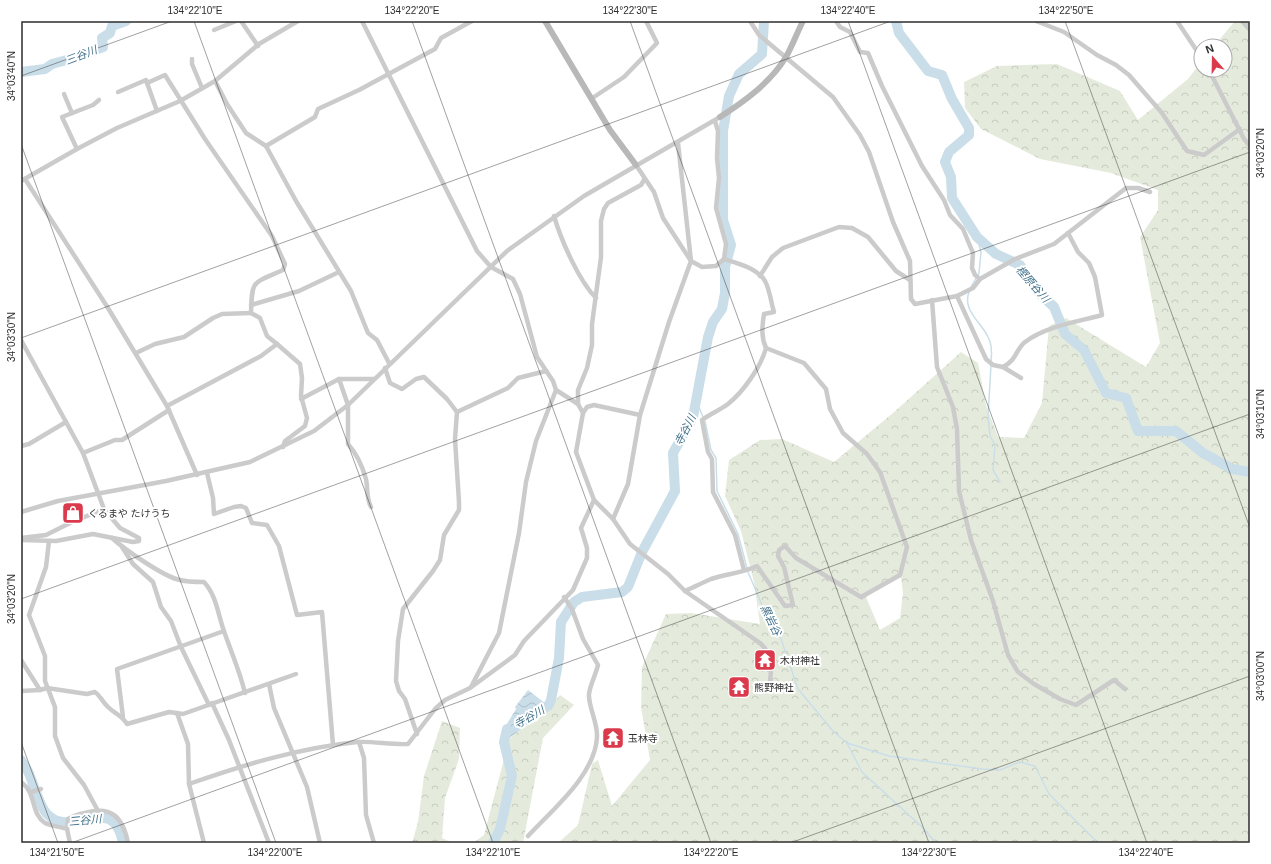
<svg xmlns="http://www.w3.org/2000/svg" width="1271" height="864" viewBox="0 0 1271 864" font-family="Arial,'Noto Sans JP',sans-serif">
  <style>
    .forest { fill: url(#forest-crowns); fill-rule: evenodd }
    .water { fill: url(#water-waves) }
    .lines { fill: none; stroke-linecap: round; stroke-linejoin: round }
    .stream { stroke: #cadee9; stroke-width: 1.5 }
    .river { stroke: #cadee9; stroke-width: 10 }
    .street { stroke: #cbcbcb; stroke-width: 4.5 }
    .secondary { stroke: #b8b8b8; stroke-width: 6 }
    .ticks { fill: none; stroke: #2e2e2e; stroke-width: 1; stroke-opacity: 0.45 }
    .labels { text-anchor: middle; dominant-baseline: central; stroke-width: 4; stroke-linejoin: round; paint-order: stroke }
    .poi-label { font-size: 10px; fill: #2e2e2e; stroke: #fff; text-anchor: start }
    .water-label { font-size: 11px; font-style: italic; fill: #41718b; stroke: #fff }
    .neatline { fill: none; stroke: #2e2e2e; stroke-width: 1.5 }
    .ticks-label { font-size: 10px; text-anchor: middle; fill: #2e2e2e }
  </style>
  <defs>
    <pattern id="forest-crowns" width="20" height="18" patternUnits="userSpaceOnUse"><rect width="20" height="18" fill="#e5ebdc"/><path d="M2 6a3 3 0 1 1 6 0M12 15a3 3 0 1 1 6 0" fill="none" stroke="#c5cabd"/></pattern>
    <pattern id="water-waves" width="16" height="10" patternUnits="userSpaceOnUse"><rect width="16" height="10" fill="#cadee9"/><path d="M0 5q4-4 8 0t8 0" fill="none" stroke="#aebfc8"/></pattern>
  </defs>
  <rect width="100%" height="100%" fill="#fff"/>
  <g class="forest">
    <path d="M1235 21H1250V843H558L578 825 592 764 598 760 612 806 650 760 641 707 642 667 666 614 691 613 760 624 754 582 741 531 725 496 729 460 760 440 782 439 834 462 893 413 961 352 978 363 986 405 998 437 1024 438 1042 403 1049 326 1066 318 1146 367 1160 343 1140 237 1158 210V190L1111 173 1040 159 981 129 965 108 964 82 997 66 1057 64 1120 91 1138 120 1188 79 1201 62V70H1225V46H1214ZM901 577 903 593 900 618 880 630 866 597Z"/>
    <path d="M560 695 574 705 543 738 523 843H473L484 835 509 740 516 731 537 721Z"/>
    <path d="M442 721 460 728 459 759 445 798 442 838 453 843H412L418 822 424 776Z"/>
  </g>
  <path class="water" d="M528 690 550 707 504 742 502 732 516 709 515 707Z"/>
  <g class="lines">
    <g class="stream">
      <path d="M971 287 979 273 981 252 977 237"/>
      <path d="M969 292C962 310 981 322 988 337 992 344 992 353 991 361"/>
      <path d="M991 365 988 417 990 436 995 445 993 470 1000 482"/>
      <path d="M696 400 703 417"/>
      <path d="M705 421 711 450 716 458 717 491 738 534 748 572 765 612 781 639 798 689 833 731 847 743 862 772 922 827 936 843"/>
      <path d="M847 743 889 756 982 769 1000 770 1020 762 1035 766 1049 794 1096 841"/>
    </g>
    <g class="river">
      <path d="M896 21 899 33 928 71 942 75 952 99 969 128V135L949 152 945 162 951 177 952 198 977 237 996 254 1020 265 1038 292 1054 307 1065 334 1084 350 1106 393 1126 398 1138 431H1176L1203 453 1232 469 1250 472"/>
      <path d="M21 72 45 69 52 64 74 58 103 47 102 38 110 33 112 26 126 21"/>
      <path d="M538 711 549 705 551 700 559 658 561 622 574 602 582 597 622 592 628 587 642 552 675 491 673 453 693 417 708 337 713 322 722 309 725 293V267L731 245 723 220V131L729 96 739 74 762 54 764 21"/>
      <path d="M21 760C24 765 28 770 30 776 34 786 40 808 48 815 73 839 113 791 123 843"/>
      <path d="M493 843 500 829 512 776 504 742 507 729"/>
    </g>
    <g class="street">
      <path d="M241 21 258 46"/>
      <path d="M362 21 477 251 491 267 513 279 520 294 537 357 553 381 556 390 578 404"/>
      <path d="M750 21 759 35 833 97 860 135 869 152 893 222 910 261 911 299 915 304 957 296 986 359 993 365 1003 367 1021 378"/>
      <path d="M836 21 840 27 850 32 860 52 868 53 882 86 922 166 944 200 950 215 963 229 973 253 972 268 975 275 980 279"/>
      <path d="M1036 21 1064 32 1097 55 1116 65 1129 75 1162 113 1187 151 1204 155 1240 129"/>
      <path d="M1177 21 1201 57"/>
      <path d="M1242 21 1250 30"/>
      <path d="M214 30 236 21"/>
      <path d="M192 59V64L202 88"/>
      <path d="M1209 70 1244 139 1250 146"/>
      <path d="M215 81 227 104 246 133 266 146 296 201 351 291 368 333 377 340 389 363"/>
      <path d="M147 83 165 75 205 139 272 236 285 264 283 270C252 284 252 279 251 313L260 318 267 336 277 344 261 356 167 406"/>
      <path d="M118 92 146 80 157 111"/>
      <path d="M64 94 72 113"/>
      <path d="M591 99 624 77 657 43 646 21"/>
      <path d="M266 146 315 117 318 109 359 90 435 49 441 38 472 21"/>
      <path d="M77 149 62 117 93 105 99 100"/>
      <path d="M636 165 654 192 663 218 691 261 702 267 716 266 724 259 726 244 716 208 719 178 717 158 718 131 715 121"/>
      <path d="M25 179 108 308 167 406 197 475"/>
      <path d="M644 180 641 185 608 203 604 209 601 221V257L592 324V345L587 368 578 390V404L583 413 576 452 594 500 613 519 630 544 668 574 685 591 760 643C773 655 772 664 770 681"/>
      <path d="M21 181 77 149 117 128 180 101 215 81 259 44 298 21"/>
      <path d="M554 216C561 240 579 281 596 298"/>
      <path d="M760 276 772 257 783 248 839 227 852 228 868 237 896 271 910 280"/>
      <path d="M957 296 973 288 980 279 1015 259 1054 244 1126 188H1138L1150 192"/>
      <path d="M932 300 937 367 953 407 957 429 959 491 971 540 993 601 1008 655 1018 672 1034 684 1060 699 1076 705 1114 680 1125 689"/>
      <path d="M251 305 299 291 339 272"/>
      <path d="M21 340 83 453 104 509 120 528 139 538V541L133 542 93 534 56 541 21 540"/>
      <path d="M277 344 300 364 302 378 301 396 307 418 305 426 285 441 283 447"/>
      <path d="M136 353 155 344 184 337 213 318 222 314 251 313"/>
      <path d="M1003 367C1017 360 1016 349 1025 342 1046 326 1077 322 1102 315L1095 277 1089 263 1078 252 1068 233"/>
      <path d="M385 368 390 383 402 389 416 379 424 377 447 399 457 412 455 439 459 502V510L444 535 440 560 433 571 403 609 398 641 396 681 399 691 405 699 417 734"/>
      <path d="M339 379 348 405V444C357 454 362 465 366 479 368 488 366 498 371 507"/>
      <path d="M301 399 339 379H374"/>
      <path d="M457 412 508 388 518 378 546 371"/>
      <path d="M583 413 587 407 594 405 640 415"/>
      <path d="M21 446 29 444 66 422"/>
      <path d="M83 453 115 440H122L169 410"/>
      <path d="M207 473 213 498 214 514 234 507 241 506 246 508 252 523 267 525 279 546 297 615 322 612 333 745"/>
      <path d="M21 512 58 501 166 481 250 462 314 431 348 405 507 251 584 196 720 117"/>
      <path d="M613 519 628 484 640 415 669 322 691 261 678 143"/>
      <path d="M21 538 46 535 70 523 104 509"/>
      <path d="M112 538C124 549 164 577 180 580 187 582 196 582 204 582 217 596 218 616 225 634 232 654 240 672 245 693"/>
      <path d="M49 541 46 567 29 615 45 656V681L55 707V736L63 758 84 785 97 809"/>
      <path d="M122 547 133 564 153 582 161 607 171 621 181 647 209 705"/>
      <path d="M744 570 735 535 713 492 712 459 708 452 702 420C710 414 720 410 728 404 743 392 761 367 766 348"/>
      <path d="M685 591C694 587 702 583 711 579 726 574 743 573 757 566L785 606 793 605 784 567 778 556 779 550 785 546 796 558 861 597 900 575 907 547 880 472 867 454 843 433 830 409 826 389 804 363 766 348C761 337 762 327 764 314L774 312C771 303 770 290 765 281 757 268 737 263 724 259"/>
      <path d="M21 660 40 690"/>
      <path d="M269 684 274 708 307 787 320 843"/>
      <path d="M471 687 499 633 519 533 526 482 536 441 556 390"/>
      <path d="M21 691 40 690 47 688 87 694 95 692C101 696 102 702 108 707 115 714 122 715 127 724L169 712 183 714 296 674"/>
      <path d="M212 703 229 740 269 843"/>
      <path d="M177 713 188 744 189 784 204 843"/>
      <path d="M123 717 117 669 224 631"/>
      <path d="M359 742 364 758 366 815 374 843"/>
      <path d="M21 782C37 793 30 813 45 823 51 826 61 827 67 829L70 843"/>
      <path d="M189 784C243 765 299 748 357 742 374 741 391 745 408 744L435 709 445 700 470 688 515 655 524 641 573 590 587 558V548L581 528 594 500"/>
      <path d="M31 792 41 789"/>
      <path d="M67 829 68 819C73 816 79 814 85 813 112 805 123 818 128 843"/>
      <path d="M528 836C553 809 595 775 597 737 598 723 588 706 589 694 590 685 596 674 598 665L583 639 572 609 564 597"/>
    </g>
    <g class="secondary">
      <path d="M545 21 610 130 636 165"/>
      <path d="M720 117C745 101 770 83 786 57 792 46 797 33 803 21"/>
    </g>
  </g>
  <path class="ticks" d="M194 21 493 843M412 21 711 843M630 21 929 843M848 21 1147 843M1065 21 1250 528M21 76 172 21M21 144 276 843M21 338 891 21M21 599 1250 152M21 742 58 843M71 843 1250 414M790 843 1250 676"/>
  <defs>
    <g id="shop-square" transform="scale(1.15)"><rect x="-9" y="-9" width="18" height="18" rx="4" fill="#db3a4c" stroke="#fff"/><path d="M-5-2.5h2.3a2.7 3.5 0 0 1 5.4 0H5L5.5 6h-11ZM-1.5-2.5h3a1.5 2.3 0 0 0-3 0Z" fill="#fff"/></g>
    <g id="temple-square" transform="scale(1.15)"><rect x="-9" y="-9" width="18" height="18" rx="4" fill="#db3a4c" stroke="#fff"/><path d="M0-6L5-2H3V0L6.5 2.5H4V6H1.5V3h-3V6H-4V2.5H-6.5L-3 0V-2H-5Z" fill="#fff"/></g>
  </defs>
  <g fill-rule="evenodd">
    <use href="#shop-square" x="73" y="513"/>
    <use href="#temple-square" x="765" y="660"/>
    <use href="#temple-square" x="739" y="687"/>
    <use href="#temple-square" x="613" y="738"/>
  </g>
  <g class="labels">
    <g class="poi-label">
      <text x="88" y="513">くるまや たけうち</text>
      <text x="780" y="660">木村神社</text>
      <text x="754" y="687">熊野神社</text>
      <text x="628" y="738">玉林寺</text>
    </g>
    <g class="water-label">
      <text transform="translate(81 55) rotate(-21)">三谷川</text>
      <text transform="translate(1033 284) rotate(49)">樫原谷川</text>
      <text transform="translate(685 430) rotate(-63)">寺谷川</text>
      <text transform="translate(771 620) rotate(64)">黒岩谷</text>
      <text transform="translate(529 717) rotate(-30)">寺谷川</text>
      <text transform="translate(85 820) rotate(-5)">三谷川</text>
    </g>
  </g>
  <rect width="1271" height="864" fill="none" stroke="#ffffff" stroke-width="44"/>
  <g transform="translate(1213 58) rotate(340)"><circle r="19" fill="#ffffff" stroke="#ababab"/>
  <path d="M0-3L7 15L0 10L-7 15Z" fill="#db3a4c"/>
  <text y="-6" font-size="11" font-weight="bold" text-anchor="middle" fill="#2e2e2e">N</text>
  </g>
  <rect x="22" y="22" width="1227" height="820" class="neatline"/>
  <g class="ticks-label">
    <text x="195" y="14">134°22'10"E</text>
    <text x="412" y="14">134°22'20"E</text>
    <text x="630" y="14">134°22'30"E</text>
    <text x="848" y="14">134°22'40"E</text>
    <text x="1066" y="14">134°22'50"E</text>
    <text transform="translate(11 76) rotate(-90)" y="4">34°03'40"N</text>
    <text transform="translate(1260 153) rotate(-90)" y="4">34°03'20"N</text>
    <text transform="translate(11 337) rotate(-90)" y="4">34°03'30"N</text>
    <text transform="translate(1260 414) rotate(-90)" y="4">34°03'10"N</text>
    <text transform="translate(11 599) rotate(-90)" y="4">34°03'20"N</text>
    <text transform="translate(1260 676) rotate(-90)" y="4">34°03'00"N</text>
    <text x="57" y="856">134°21'50"E</text>
    <text x="275" y="856">134°22'00"E</text>
    <text x="493" y="856">134°22'10"E</text>
    <text x="711" y="856">134°22'20"E</text>
    <text x="929" y="856">134°22'30"E</text>
    <text x="1146" y="856">134°22'40"E</text>
  </g>
</svg>
